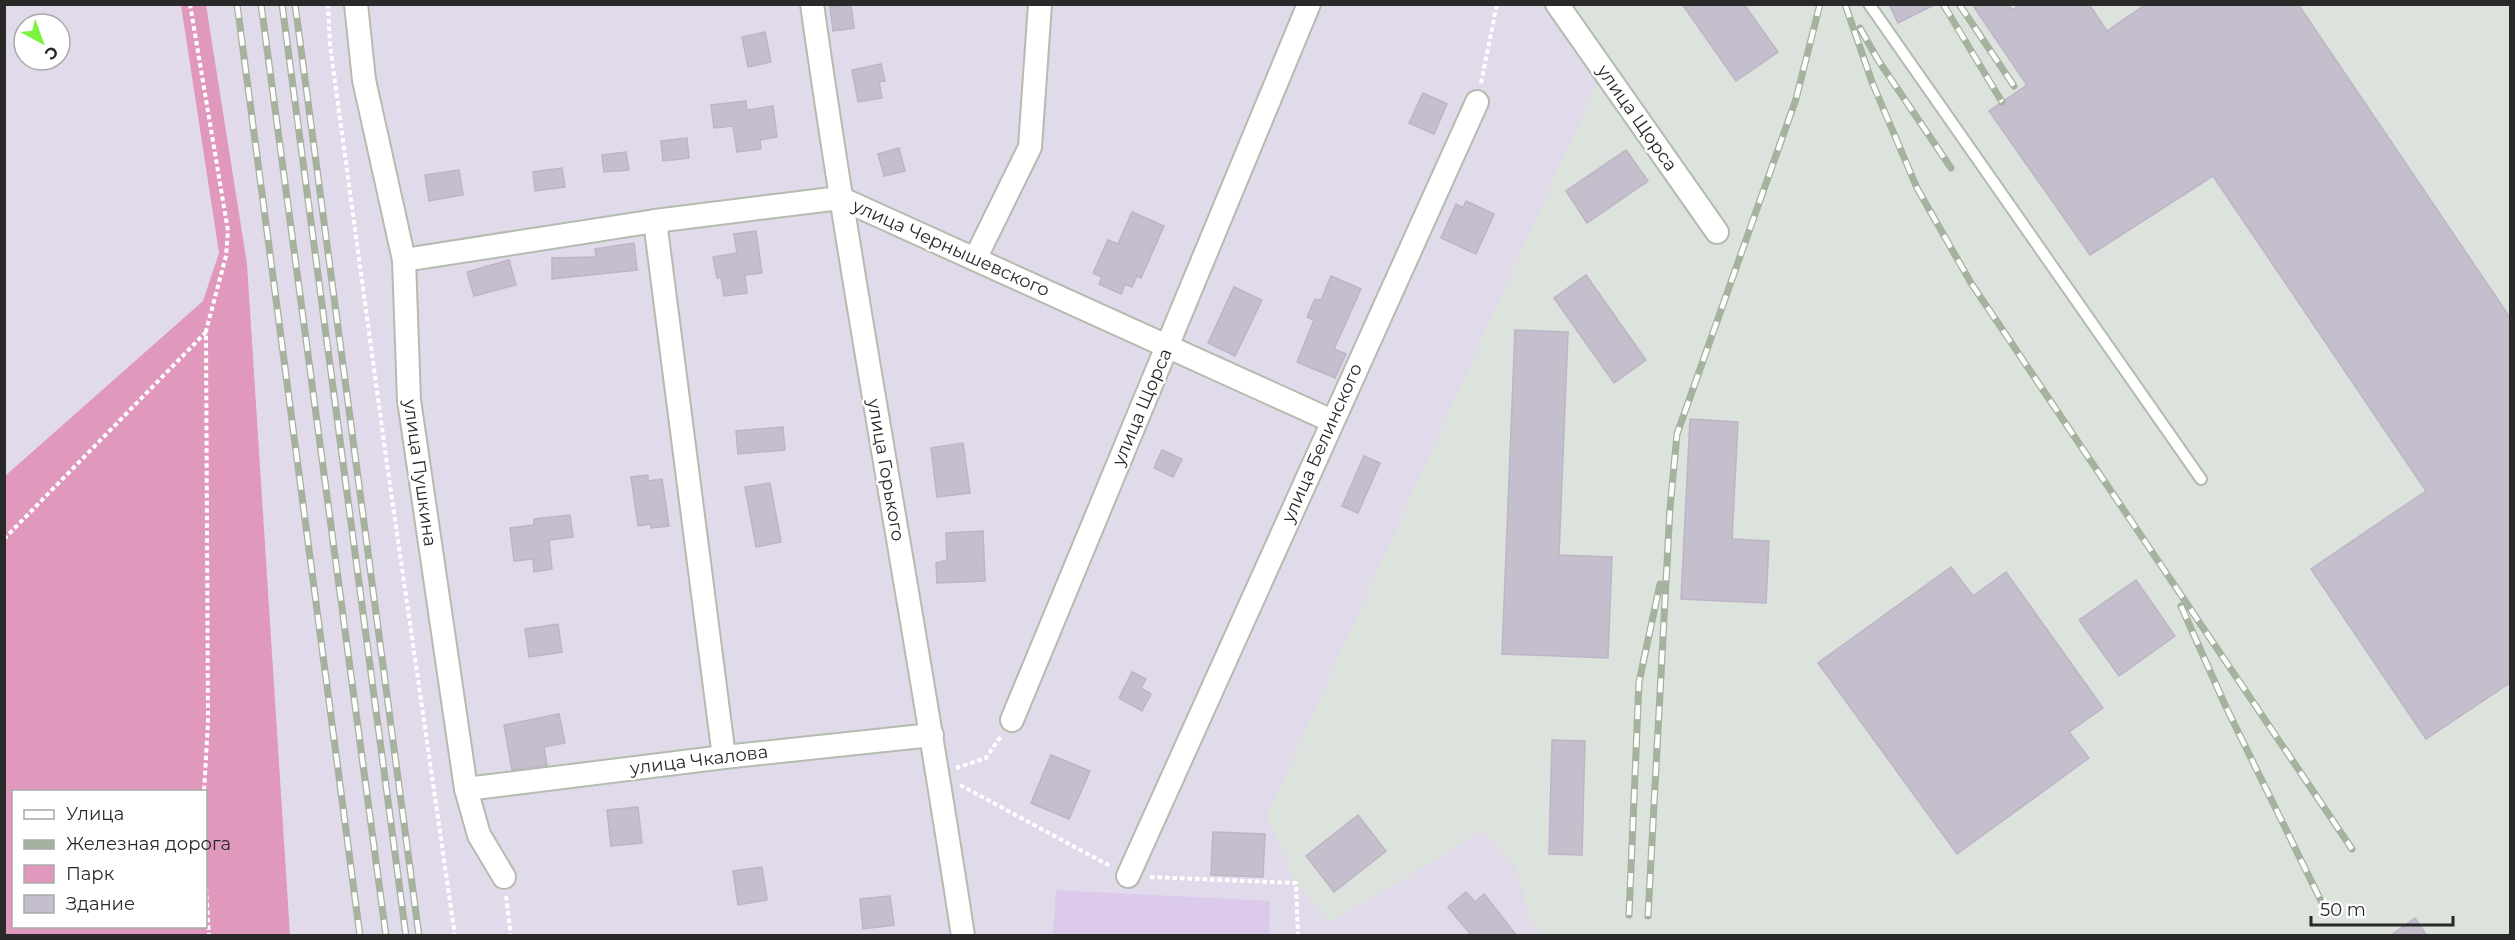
<svg xmlns="http://www.w3.org/2000/svg" width="2515" height="940" viewBox="0 0 2515 940" font-family="Montserrat,sans-serif">
  <style>
    .industrial { fill: #dbe3dc }
    .education { fill: #dccaec }
    .green { fill: #e098bc; fill-rule: evenodd }
    .building { fill: #c5bfcd; stroke: #bdb4c6; stroke-width: 1.5 }
    .lines { fill: none; stroke-linecap: round; stroke-linejoin: round }
    .lane-casing { stroke: #b3bcaf; stroke-width: 14 }
    .street-casing { stroke: #b3bcaf; stroke-width: 26 }
    .path { stroke: #fff; stroke-width: 4; stroke-dasharray: 4.5 3; stroke-linecap: butt }
    .lane { stroke: #fff; stroke-width: 10 }
    .street { stroke: #fff; stroke-width: 22 }
    .rail-casing { stroke: #a4b29e; stroke-width: 7 }
    .rail { stroke: #fff; stroke-width: 4.5; stroke-dasharray: 14; stroke-linecap: butt }
    .labels { text-anchor: middle; dominant-baseline: central; stroke-width: 5; stroke-linejoin: round; paint-order: stroke }
    .street-label { font-size: 18px; fill: #292929; stroke: #fff }
  </style>
  <rect width="100%" height="100%" fill="#e1daeb"/>
  <path class="industrial" d="M1568 5H2510V935H1543L1531 920 1515 867 1482 829 1441 857 1330 922 1296 883 1267 816 1607 61Z"/>
  <path class="education" d="M1056 890 1270 901 1269 935H1053Z"/>
  <path class="green" d="M181 5H206L247 264 290 935H5V476L203 301 219 253ZM14 792H206V926H14Z"/>
  <g class="building">
    <path d="M1682 4H1744L1778 52 1736 81Z"/>
    <path d="M1889 4H1936L1898 23Z"/>
    <path d="M1972 4H2008L2012 10 2021 4H2089L2107 31 2146 4H2298L2511 319V682L2426 739 2311 569 2426 491 2213 176 2090 255 1989 111 2027 85Z"/>
    <path d="M851 5 854 28 833 31 830 7Z"/>
    <path d="M765 32 771 62 748 67 742 37Z"/>
    <path d="M881 64 885 81 879 82 882 98 858 102 852 70Z"/>
    <path d="M1423 93 1447 104 1434 134 1409 123Z"/>
    <path d="M746 101 747 110 773 106 777 137 760 140 761 149 737 152 733 126 714 128 711 105Z"/>
    <path d="M687 138 689 158 663 161 661 141Z"/>
    <path d="M899 148 905 171 884 176 878 154Z"/>
    <path d="M1626 150 1648 181 1587 223 1566 191Z"/>
    <path d="M626 152 629 170 604 172 602 155Z"/>
    <path d="M562 168 565 187 535 191 533 172Z"/>
    <path d="M459 170 463 195 429 201 425 175Z"/>
    <path d="M1466 201 1494 214 1476 254 1441 238 1456 204 1463 208Z"/>
    <path d="M1132 212 1164 226 1141 278 1137 276 1132 287 1125 284 1121 294 1099 284 1102 277 1093 273 1108 240 1118 244Z"/>
    <path d="M756 231 762 273 745 275 747 293 724 296 721 277 717 278 713 257 737 253 734 234Z"/>
    <path d="M634 243 637 270 552 279V258L596 257 595 249Z"/>
    <path d="M509 260 516 285 474 296 467 272Z"/>
    <path d="M1586 275 1646 360 1614 383 1554 298Z"/>
    <path d="M1331 276 1361 289 1334 349 1346 354 1335 378 1297 362 1314 320 1307 317 1315 299 1321 300Z"/>
    <path d="M1234 287 1262 300 1235 356 1208 343Z"/>
    <path d="M1515 330 1568 332 1559 555 1612 557 1608 658 1502 654Z"/>
    <path d="M1690 419 1738 422 1732 539 1769 541 1766 603 1681 599Z"/>
    <path d="M783 427 785 450 738 454 736 431Z"/>
    <path d="M963 443 970 493 937 497 931 448Z"/>
    <path d="M1162 450 1182 459 1173 477 1154 468Z"/>
    <path d="M1364 456 1380 463 1358 513 1342 506Z"/>
    <path d="M648 475V481L662 479 669 526 651 528V524L638 526 631 477Z"/>
    <path d="M770 483 781 542 756 547 745 487Z"/>
    <path d="M570 515 573 537 549 540 552 569 534 572 533 559 514 561 510 528 534 525V519Z"/>
    <path d="M983 531 985 581 937 583 936 563 947 560 946 533Z"/>
    <path d="M1951 567 1973 596 2006 572 2103 708 2069 732 2089 758 1957 854 1818 663Z"/>
    <path d="M2136 580 2175 636 2119 676 2079 620Z"/>
    <path d="M558 624 562 652 529 657 525 629Z"/>
    <path d="M1132 672 1146 679 1141 688 1151 694 1142 711 1119 698Z"/>
    <path d="M559 714 565 743 544 747 547 765 512 770 504 725Z"/>
    <path d="M1552 740 1585 741 1582 855 1549 854Z"/>
    <path d="M1051 755 1090 771 1069 819 1031 803Z"/>
    <path d="M638 807 642 843 611 846 607 810Z"/>
    <path d="M1358 815 1386 851 1334 892 1306 856Z"/>
    <path d="M1213 832 1265 834 1263 877 1211 875Z"/>
    <path d="M762 867 767 900 738 905 733 871Z"/>
    <path d="M1466 892 1475 902 1484 894 1517 936H1472L1448 907Z"/>
    <path d="M890 896 894 925 863 929 860 899Z"/>
    <path d="M2415 918 2427 936H2390Z"/>
  </g>
  <g class="lines">
    <g class="lane-casing">
      <path id="lane" d="M1869 4 2201 479"/>
    </g>
    <g class="street-casing">
      <g id="street">
        <path d="M356 4 364 80 404 260 409 400 466 789 479 835 504 877"/>
        <path d="M812 4C856 316 916 625 963 936"/>
        <path d="M1557 4 1717 232"/>
        <path d="M655 221 724 757"/>
        <path d="M975 259 1030 147 1040 4"/>
        <path d="M404 260 655 221 840 198 1332 421"/>
        <path d="M1012 720 1309 4"/>
        <path d="M466 789 724 757 932 735"/>
        <path d="M1128 876 1477 102"/>
      </g>
    </g>
    <g class="path">
      <path d="M190 4 228 231 226 256 206 331 208 722 204 792"/>
      <path d="M328 4 330 45 386 457 455 936"/>
      <path d="M1481 83 1497 4"/>
      <path d="M4 539 206 332"/>
      <path d="M956 768 986 758 1001 736"/>
      <path d="M960 785 1112 867"/>
      <path d="M1150 877 1296 883 1298 936"/>
      <path d="M206 888 209 936"/>
      <path d="M506 896 511 936"/>
    </g>
    <use href="#lane" class="lane"/>
    <use href="#street" class="street"/>
    <g class="rail-casing">
      <g id="rail">
        <path d="M237 4 360 936"/>
        <path d="M261 4 386 936"/>
        <path d="M282 4 406 936"/>
        <path d="M295 4 419 936"/>
        <path d="M1845 4 1872 82 1917 188 1971 283 2352 849"/>
        <path d="M1943 4 2002 102"/>
        <path d="M1959 4 2014 86"/>
        <path d="M1860 28 1878 60 1951 168"/>
        <path d="M2181 606 2226 707 2321 901"/>
        <path d="M1629 915 1639 682 1660 584"/>
        <path d="M1648 916 1670 508 1677 434 1796 99 1820 4"/>
      </g>
    </g>
    <use href="#rail" class="rail"/>
  </g>
  <g class="labels">
    <g class="street-label">
      <text transform="translate(1637 118) rotate(55)">улица Щорса</text>
      <text transform="translate(951 248) rotate(24)">улица Чернышевского</text>
      <text transform="translate(1142 407) rotate(-67)">улица Щорса</text>
      <text transform="translate(1322 443) rotate(-66)">улица Белинского</text>
      <text transform="translate(886 470) rotate(80)">улица Горького</text>
      <text transform="translate(420 473) rotate(82)">улица Пушкина</text>
      <text transform="translate(699 760) rotate(-7)">улица Чкалова</text>
    </g>
  </g>
  <rect width="2515" height="940" fill="none" stroke="#292929" stroke-width="12"/>
  <rect x="12" y="790" width="195" height="138" fill="#ffffff" stroke="#a9a9a9" stroke-width="1.5"/>
  <rect x="24" y="810" width="30" height="9" fill="#ffffff" stroke="#a9a9a9" stroke-width="1.5"/>
  <text x="66" y="820" font-size="18" fill="#292929">Улица</text>
  <rect x="24" y="840" width="30" height="9" fill="#a4b29e" stroke="#a9a9a9" stroke-width="1.5"/>
  <text x="66" y="850" font-size="18" fill="#292929">Железная дорога</text>
  <rect x="24" y="865" width="30" height="18" fill="#e098bc" stroke="#a9a9a9" stroke-width="1.5"/>
  <text x="66" y="880" font-size="18" fill="#292929">Парк</text>
  <rect x="24" y="895" width="30" height="18" fill="#c5bfcd" stroke="#a9a9a9" stroke-width="1.5"/>
  <text x="66" y="910" font-size="18" fill="#292929">Здание</text>
  <g transform="translate(42 42) rotate(139)"><circle r="28" fill="#ffffff" stroke="#a9a9a9" stroke-width="1.5"/>
  <path d="M0-4.5L10 22L0 15L-10 22Z" fill="#7df33f"/>
  <text y="-9" font-size="16" font-weight="bold" text-anchor="middle" fill="#292929">С</text>
  </g>
  <path d="M2311 916v9h142v-9" fill="none" stroke="#292929" stroke-width="3"/>
  <text x="2320" y="916" font-size="18" fill="#292929" stroke="#ffffff" stroke-width="4.5" paint-order="stroke">50 m</text>
</svg>
